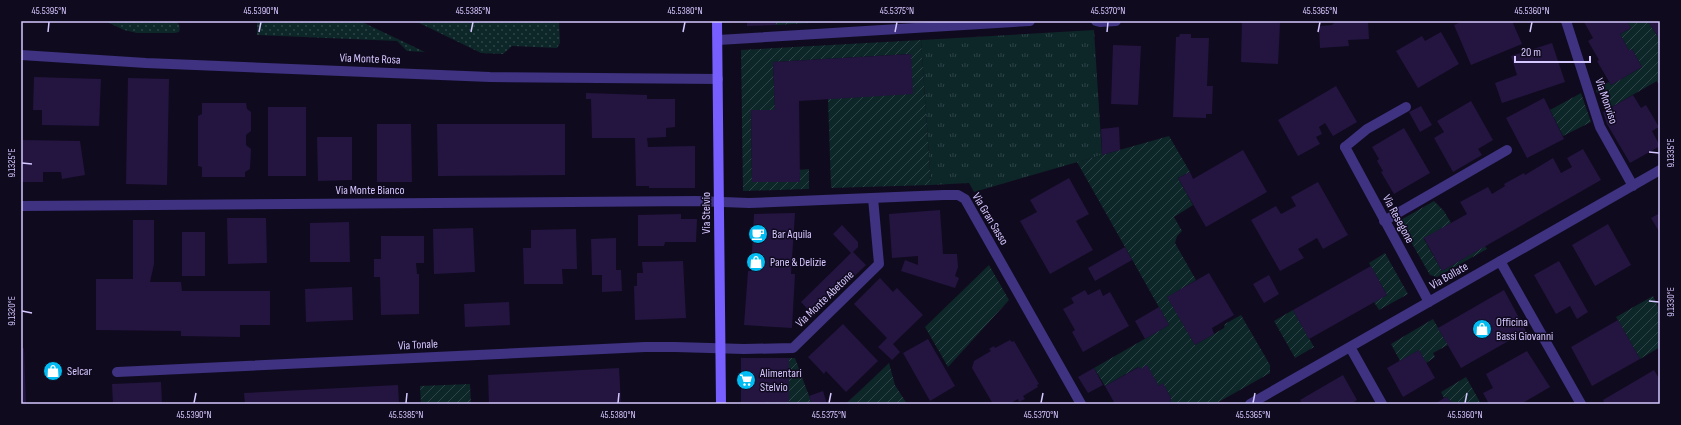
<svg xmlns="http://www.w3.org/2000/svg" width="1681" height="425" font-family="'Sofia Sans Condensed',sans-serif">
<defs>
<pattern id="grass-dots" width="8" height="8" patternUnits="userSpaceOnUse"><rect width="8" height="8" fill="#0d2628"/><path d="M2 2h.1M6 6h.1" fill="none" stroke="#2f4448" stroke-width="1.8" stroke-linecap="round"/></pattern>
<pattern id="park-tufts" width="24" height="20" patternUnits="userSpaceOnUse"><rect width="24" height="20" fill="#0d2628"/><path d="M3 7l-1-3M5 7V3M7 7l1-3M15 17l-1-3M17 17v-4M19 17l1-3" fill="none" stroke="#2f4448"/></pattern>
<pattern id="garden-furrows" width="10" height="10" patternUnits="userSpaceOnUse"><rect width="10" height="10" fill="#0d2628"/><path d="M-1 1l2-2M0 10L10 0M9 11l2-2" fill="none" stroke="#2f4448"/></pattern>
</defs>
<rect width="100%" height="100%" fill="#100a1e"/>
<!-- grass -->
<path fill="url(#grass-dots)" d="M105,21H176C179,24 181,27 179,32L175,33H137L124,30Z
M257,21H360L425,52L407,51L397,41L257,35Z
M415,21H559L560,43L557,48L512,46L503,54L481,53Z"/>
<!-- park -->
<path fill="url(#park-tufts)" d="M1094,30L1102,155L974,192L969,183L931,185L921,40Z"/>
<!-- garden -->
<path fill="url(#garden-furrows)" d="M776,21H843L776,25Z
M1627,21H1648L1660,40V87L1657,81L1608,109L1602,93L1596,92V90L1609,82L1611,85L1642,67L1632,49L1629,51L1620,34L1631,28Z
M921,40L931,185L831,188L828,99L910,54L773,62L775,110H751L752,182H799V170L809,169V189L743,191L741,50Z
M1581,93L1591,122L1563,136L1550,110Z
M1169,136L1190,172L1178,178L1193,205L1174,217L1182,231L1177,236L1175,243L1196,280L1168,297L1195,345L1224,328L1225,324L1241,315L1270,365V373L1215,404H1170L1171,398L1163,384L1159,386L1138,367L1105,386L1094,368L1169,325L1077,162Z
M1434,201L1444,211L1451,223L1424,239L1442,271L1485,246L1487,249L1437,277L1430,275L1399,221Z
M1385,253L1408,294L1379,310L1374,302L1387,295L1369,263Z
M989,265L1009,300L948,367L925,327Z
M1653,296L1660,311V347L1640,359L1616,317Z
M1293,310L1314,347L1295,358L1274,321Z
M1433,319L1448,345L1433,353L1435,357L1426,363L1419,350L1400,361L1391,344Z
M789,358H795L812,404H765V402H789Z
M889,363L895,385L907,404H846Z
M1466,377L1481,404H1459L1458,402L1452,404L1447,397L1444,398L1441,392Z
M470,384L471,404H421L420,386Z"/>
<!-- building -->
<path fill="#231540" d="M747,21H776V25L747,26Z
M1242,21L1280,23L1278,64L1241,62Z
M1336,21H1368L1369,39L1348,40L1349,46L1320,48L1319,26L1332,25Z
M1464,21H1512L1522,44L1471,65L1454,25Z
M1586,21H1627L1631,28L1620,34L1629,51L1632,49L1642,67L1611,85L1597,61L1599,60L1588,41L1593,38L1584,22Z
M1648,21H1660V40Z
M1441,32L1459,64L1418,88L1396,51L1422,36L1425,41Z
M1180,34H1191V38H1209L1207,86H1213L1212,114H1206V118L1173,117L1176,37H1179Z
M1552,43L1565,82L1502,103L1495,83L1517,75L1511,56Z
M1113,45L1141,46L1138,105L1111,104Z
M911,54L913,94L799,101L800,182H752L751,110H775L773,62Z
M34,77L101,79L99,126L42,125V110H33Z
M128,78L169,79L167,185L126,184Z
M1336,86L1357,122L1333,136L1325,123L1319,127L1322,134L1316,137L1320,144L1298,156L1278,120Z
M586,93L647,95V99H675V127L666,128V137L647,138L648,147L695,146V188H649V186H636L635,138H592L591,99H586Z
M1633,95L1641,108L1646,105L1659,127L1652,131L1660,146L1630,163L1607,124L1603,112Z
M1544,98L1564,139L1527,158L1506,118Z
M1471,101L1493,140L1478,149L1482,155L1453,172L1434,138L1444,132L1437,121Z
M202,103H246L247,109L251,112V131L246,135V145L251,149L250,169L245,172V177H202V167L198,166V116L202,114Z
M1421,106L1432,125L1420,132L1409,112Z
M268,107H306V176H268Z
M377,124H411L412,182H377Z
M437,124H565V175L438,176Z
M1119,127L1120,150L1102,155L1101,129Z
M1404,128L1430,173L1394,194L1381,172L1383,171L1377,161L1379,159L1372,147Z
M317,137H352V180L318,181Z
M21,140L80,141L85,175L62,179L61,172H43V182H21Z
M1583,149L1601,180L1442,271L1424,238L1467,214L1460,202L1488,187L1492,194L1505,186L1504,184L1524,173L1525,175L1553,158L1561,173L1572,167L1567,158Z
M1243,150L1267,192L1206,227L1178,178L1190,172L1193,179Z
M1069,178L1089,214L1076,221L1093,250L1050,274L1020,221L1037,212L1030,200Z
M1318,182L1348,235L1323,249L1317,238L1298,249L1304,258L1280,271L1251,220L1276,206L1281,214L1296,206L1291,197Z
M940,210L943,254H957L958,267L955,276L959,278L955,288L901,271L905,260L918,265V256L892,258L889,214Z
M795,213L791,274H795L792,328L744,325L748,271H751L754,214Z
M1660,213V233L1651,218Z
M681,214V219H697L696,242H665L664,246H638V215Z
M227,218H266L267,263L228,264Z
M133,220H154V264L150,282H181L182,291H270V325H240V337L181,336V331L96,330V279H133Z
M349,222L350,262H310V223Z
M1608,224L1631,265L1595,286L1572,245Z
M842,225L858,242V247L853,252L866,265L814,316L801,302L851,253L833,234Z
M473,228L475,272L434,274L433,229Z
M576,229L577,269H562L563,284H524L523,248H531V230Z
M182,232H205V276H182Z
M381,236H424V263H416L417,274H419V314L381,315L380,277H374V259H381Z
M616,238V270H621L622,291L602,292V275H592L591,239Z
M1125,247L1132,260L1095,281L1088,268Z
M683,261L686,318L635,320L634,286H637V273H643L642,262Z
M1559,261L1588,312L1577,319L1570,306L1556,314L1534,275Z
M1371,266L1387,295L1309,339L1293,310Z
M1209,273L1234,315L1212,328L1214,334L1195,345L1167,297Z
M1269,275L1279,294L1264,303L1253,284Z
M880,278L893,292L897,288L923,315L893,344L900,352L892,360L878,347L887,338L854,304Z
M352,287L353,320L306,322L305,289Z
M1100,289L1103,296L1110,292L1129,326L1083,352L1072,332L1075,330L1063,309L1074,303L1071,298L1085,290L1088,295Z
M1504,290L1526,331L1461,368L1438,328Z
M509,302L510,325L465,327L464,304Z
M1159,307L1169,325L1145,339L1135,321Z
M1618,320L1640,359L1592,386L1571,347Z
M843,324L878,361L846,392L826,371L824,374L808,357Z
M928,339L955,386L930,401L903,353Z
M1010,340L1012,342L1014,341L1039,384L1037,385L1038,387L1023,396L1025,399L1019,402L1018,399L1009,404H993L972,368L974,361L991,351L989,349L994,346L995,348Z
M24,348L26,404H21V349Z
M1419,350L1435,378L1403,397L1387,368Z
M1527,351L1550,387L1521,404H1489L1483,393L1493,388L1486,374Z
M741,358H789V402L741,403Z
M1147,365L1159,386L1163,383L1171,398L1170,404H1115L1105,386L1139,367L1140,369Z
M619,368L621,404H489L488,375Z
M1094,368L1103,385L1088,393L1078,377Z
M1654,370L1660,380V404H1605L1603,400Z
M1343,375L1357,400L1351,404H1302L1300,400Z
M161,382L162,404H113L112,384Z
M398,385L399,404H245L244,393Z
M823,391L827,404H812L809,396Z
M1447,397L1452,404H1435L1444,398Z"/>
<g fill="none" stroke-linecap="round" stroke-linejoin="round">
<!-- lane -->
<path stroke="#3e3281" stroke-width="10" d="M1345,147L1367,129L1406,107
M1384,221L1507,150"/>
<!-- street -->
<path stroke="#3e3281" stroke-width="10" d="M1096,21L1100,22L1116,21
M1566,21L1600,127L1633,186
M718,40L1030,21
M21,55L146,63L490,77L718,79
M1345,147L1429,302
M21,206L696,201L749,203L944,195H958L965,199L1081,404
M1500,261L1581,404
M1350,347L1382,404
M117,372L645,347H675L744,349L793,348L879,264L873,198
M1250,404L1660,170"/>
<!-- secondary -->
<path stroke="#765eff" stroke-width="10" d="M717,21L721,404"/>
</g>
<!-- ticks -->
<path fill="none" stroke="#d5c7ff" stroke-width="1.5" d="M48,32L49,22M259,32L261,22M471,32L473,22M683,32L685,22M895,32L897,22M1107,32L1108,22M1318,32L1320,22M1530,32L1532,22M1649,152L1659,153M22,163L32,164M1649,301L1659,302M22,311L32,313M194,403L196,393M406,403L407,393M618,403L619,393M829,403L831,393M1041,403L1043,393M1253,403L1255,393M1465,403L1467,393"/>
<!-- icons -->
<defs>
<g id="cafe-disc" transform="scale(1)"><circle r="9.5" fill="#00bcf2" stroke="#100a1e"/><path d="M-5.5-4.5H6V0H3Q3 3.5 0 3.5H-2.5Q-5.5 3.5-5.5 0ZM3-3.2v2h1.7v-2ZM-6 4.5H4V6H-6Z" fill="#fff"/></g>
<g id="shop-disc" transform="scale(1)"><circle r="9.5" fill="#00bcf2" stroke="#100a1e"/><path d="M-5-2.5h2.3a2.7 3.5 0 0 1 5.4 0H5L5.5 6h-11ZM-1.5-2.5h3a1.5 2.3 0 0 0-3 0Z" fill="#fff"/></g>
<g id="supermarket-disc" transform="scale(1)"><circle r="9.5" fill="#00bcf2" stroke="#100a1e"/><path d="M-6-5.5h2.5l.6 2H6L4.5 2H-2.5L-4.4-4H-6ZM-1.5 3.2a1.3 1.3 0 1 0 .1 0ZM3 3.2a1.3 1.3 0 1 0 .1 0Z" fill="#fff"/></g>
</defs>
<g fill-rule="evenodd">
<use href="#cafe-disc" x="758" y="234"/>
<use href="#shop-disc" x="756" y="262"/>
<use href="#shop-disc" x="1482" y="329"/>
<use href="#shop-disc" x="53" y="371"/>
<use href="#supermarket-disc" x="746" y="380"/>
</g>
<g text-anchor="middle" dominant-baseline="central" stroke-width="3" stroke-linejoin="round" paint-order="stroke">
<!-- street labels -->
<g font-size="12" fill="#d5c7ff" stroke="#100a1e">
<text transform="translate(370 59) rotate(2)">Via Monte Rosa</text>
<text transform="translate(1606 101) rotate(71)">Via Monviso</text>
<text x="370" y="190">Via Monte Bianco</text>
<text transform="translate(706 213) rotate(-90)">Via Stelvio</text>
<text transform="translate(990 219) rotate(59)">Via Gran Sasso</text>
<text transform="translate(1398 219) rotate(62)">Via Resegone</text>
<text transform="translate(1449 276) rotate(-30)">Via Bollate</text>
<text transform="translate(825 299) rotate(-44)">Via Monte Abetone</text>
<text transform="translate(418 345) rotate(-3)">Via Tonale</text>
</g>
<!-- poi labels -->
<g font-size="12" fill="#d5c7ff" stroke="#100a1e" text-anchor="start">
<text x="772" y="234">Bar Aquila</text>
<text x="770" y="262">Pane &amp; Delizie</text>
<text x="1496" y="322">Officina<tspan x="1496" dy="14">Bassi Giovanni</tspan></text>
<text x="67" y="371">Selcar</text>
<text x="760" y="373">Alimentari<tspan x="760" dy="14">Stelvio</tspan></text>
</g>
</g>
<!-- border -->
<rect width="1681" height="425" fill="none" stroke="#100a1e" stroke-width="44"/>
<!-- scale -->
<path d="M1515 56v6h75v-6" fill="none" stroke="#d5c7ff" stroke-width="2"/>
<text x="1521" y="56" font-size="12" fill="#d5c7ff" stroke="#100a1e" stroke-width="3" paint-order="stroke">20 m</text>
<rect x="22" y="22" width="1637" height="381" fill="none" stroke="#d5c7ff" stroke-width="1.5"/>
<g font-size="10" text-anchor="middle" fill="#d5c7ff">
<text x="49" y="14">45.5395°N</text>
<text x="261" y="14">45.5390°N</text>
<text x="473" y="14">45.5385°N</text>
<text x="685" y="14">45.5380°N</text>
<text x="897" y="14">45.5375°N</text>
<text x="1108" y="14">45.5370°N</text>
<text x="1320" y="14">45.5365°N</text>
<text x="1532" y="14">45.5360°N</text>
<text transform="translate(1670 153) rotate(-90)" y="4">9.1335°E</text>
<text transform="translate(11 163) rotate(-90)" y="4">9.1325°E</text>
<text transform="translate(1670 302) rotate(-90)" y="4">9.1330°E</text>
<text transform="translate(11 311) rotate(-90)" y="4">9.1320°E</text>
<text x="194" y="418">45.5390°N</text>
<text x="406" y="418">45.5385°N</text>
<text x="618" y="418">45.5380°N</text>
<text x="829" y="418">45.5375°N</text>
<text x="1041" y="418">45.5370°N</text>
<text x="1253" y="418">45.5365°N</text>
<text x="1465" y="418">45.5360°N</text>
</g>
</svg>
